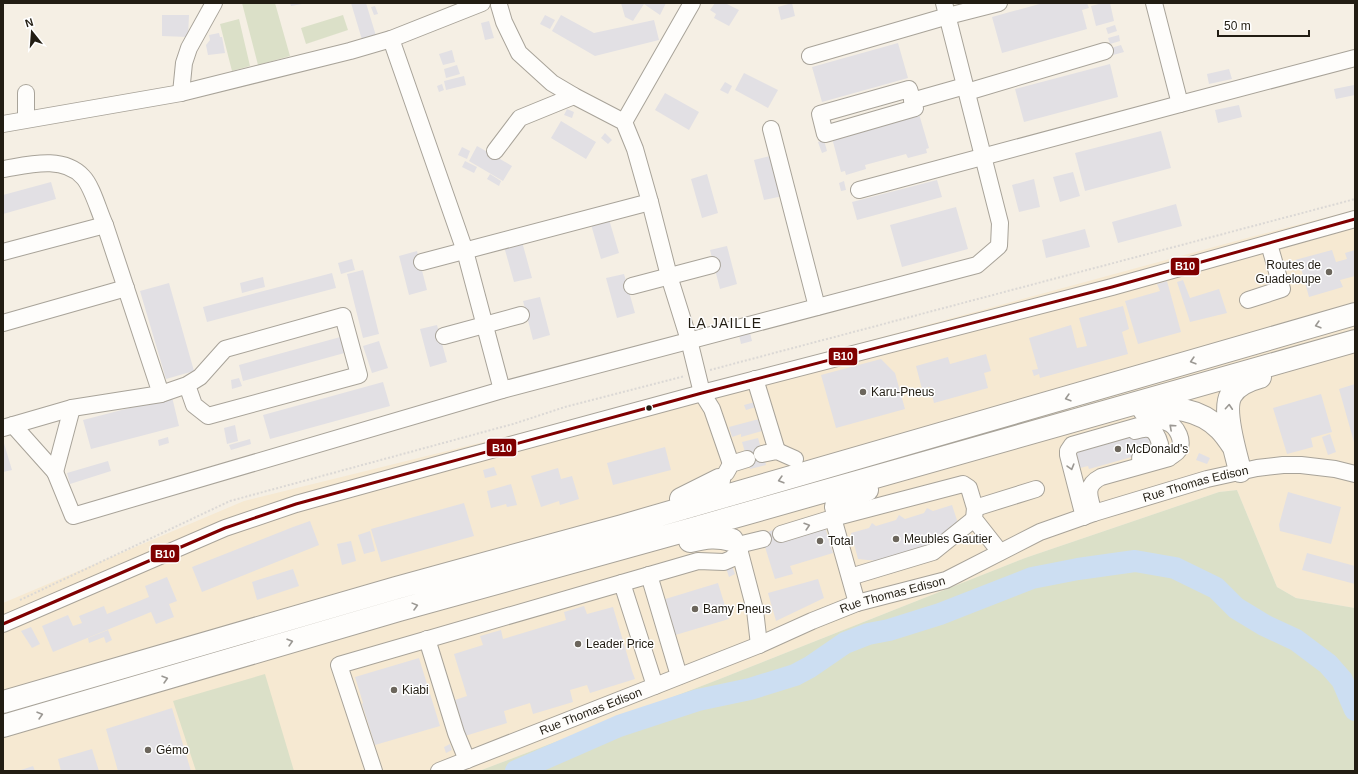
<svg xmlns="http://www.w3.org/2000/svg" width="1358" height="774" font-family="Helvetica,sans-serif">
<rect width="100%" height="100%" fill="#f5efe4"/>
<!-- built -->
<path fill="#f6e9d2" d="M1355,210V608L1296,598L1277,587L1237,490L1219,492L1025,558L712,682L479,771H3V603L244,501L621,408L1247,238Z"/>
<!-- green -->
<path fill="#dbe0c8" d="M242,3H275L290,56L258,65Z
M343,15L348,30L306,44L301,28Z
M239,19L250,66L232,71L220,24Z
M1237,490L1277,587L1296,598L1355,608V771H479L712,682L1025,558L1219,492Z
M265,674L294,771H196L173,701Z"/>
<g fill="none" stroke-linecap="round" stroke-linejoin="round">
<!-- river -->
<path stroke="#ccdef2" stroke-width="22" d="M516,771L619,726L698,700L750,689L795,675L810,667L845,643L868,634L889,630L940,614L1032,578L1078,569L1135,561L1175,568L1216,588L1236,608L1264,625L1296,640L1328,664L1342,680L1355,710"/>
</g>
<!-- building -->
<path fill="#e2e0e4" d="M290,3H302V4L291,6Z
M351,3H366L377,39L363,43Z
M621,3H666L660,15L644,4L633,21L625,17Z
M715,3H725L739,10L729,26L714,18L716,14L710,10Z
M792,3L795,16L781,20L778,7Z
M1043,3H1087L1089,8L1082,10L1087,29L1002,53L992,17Z
M1103,3H1110L1114,21L1096,26L1091,6Z
M375,6L378,14L374,15L371,7Z
M162,15H189L188,37L162,36Z
M545,15L555,20L550,29L540,24Z
M561,15L594,33L654,20L659,40L595,56L552,31Z
M489,21L494,38L485,40L481,23Z
M1115,25L1117,31L1108,34L1106,28Z
M219,33L220,37H222L225,53L208,55L206,45L210,40L209,35Z
M1119,35L1120,41L1110,44L1108,38Z
M898,43L908,78L822,102L812,67Z
M1121,45L1124,52L1113,55L1111,48Z
M452,50L455,62L443,65L439,54Z
M1110,64L1118,97L1024,122L1015,89Z
M457,65L460,74L446,78L444,69Z
M1229,69L1232,79L1209,84L1207,74Z
M744,73L778,90L768,108L735,90Z
M464,76L466,85L446,90L444,81Z
M725,82L732,86L728,94L720,90Z
M442,84L444,90L439,92L437,86Z
M1354,85L1355,95L1336,99L1334,89Z
M665,93L699,112L689,130L655,110Z
M1239,105L1242,117L1218,123L1215,110Z
M567,109L574,112L572,118L564,115Z
M919,114L929,148L926,149L927,153L908,158L906,154L865,165L866,169L846,175L845,171L841,172L832,138Z
M561,121L596,142L586,159L551,138Z
M1161,131L1171,168L1085,191L1075,153Z
M605,133L612,140L608,144L601,138Z
M824,140L827,151L822,153L818,142Z
M477,146L512,166L503,181L469,161Z
M462,147L470,151L467,159L458,155Z
M774,155L783,196L764,200L754,160Z
M465,161L477,167L474,173L462,167Z
M1073,172L1080,196L1060,202L1053,177Z
M490,174L501,181L499,186L487,179Z
M707,174L718,213L702,218L691,179Z
M1034,179L1040,207L1019,212L1012,185Z
M937,180L942,197L857,220L852,202Z
M844,181L846,190L841,191L839,183Z
M51,182L56,199L3,214V195Z
M1176,204L1182,226L1118,243L1112,222Z
M956,207L968,249L902,267L890,225Z
M608,216L619,253L601,259L590,221Z
M1085,229L1090,247L1046,258L1042,240Z
M521,238L532,278L514,282L503,243Z
M727,246L737,284L720,289L710,250Z
M1332,250L1336,262L1347,259L1345,253L1355,250V276L1340,280L1343,287L1309,297L1301,268L1298,269L1295,260Z
M417,251L427,290L409,295L399,256Z
M352,259L355,270L341,274L338,263Z
M363,270L379,334L363,338L347,274Z
M332,273L336,288L207,322L203,307Z
M624,274L635,313L617,318L606,278Z
M263,277L265,287L242,293L240,283Z
M1183,280L1190,298L1219,289L1227,313L1190,322L1177,282Z
M1167,281L1181,332L1138,344L1125,301L1160,291L1157,284Z
M169,283L194,371L166,379L140,291Z
M540,297L550,335L533,340L523,301Z
M1123,306L1129,329L1122,332L1128,354L1040,378L1039,374L1034,376L1032,370L1038,369L1029,338L1071,325L1077,348L1087,346L1079,318Z
M437,325L447,362L430,367L420,329Z
M750,333L752,341L741,344L739,335Z
M344,336L348,352L243,381L239,365Z
M379,341L388,368L372,373L363,346Z
M986,354L991,371L984,373L988,388L934,403L930,387L922,389L916,366L948,357L950,364Z
M881,359L895,373L905,409L836,428L821,375Z
M239,378L242,386L232,389L231,380Z
M383,382L390,406L270,439L263,415Z
M1355,384V442H1354L1339,389Z
M1321,394L1332,432L1311,438L1313,447L1287,454L1273,408Z
M172,397L179,426L91,449L83,420Z
M755,402L756,407L746,410L744,405Z
M759,419L762,431L741,437V434L732,437L729,427Z
M235,425L238,441L227,444L224,428Z
M1148,431L1153,451L1089,469L1088,466L1080,468L1075,453L1085,450L1084,448Z
M1330,434L1336,452L1328,455L1322,437Z
M168,437L169,443L159,446L158,440Z
M758,438L766,465L750,469L742,442Z
M250,439L251,444L231,450L229,445Z
M3,440L12,470L3,472Z
M665,447L671,470L613,485L607,463Z
M1199,453L1210,458L1207,464L1196,460Z
M108,461L111,471L70,484L67,473Z
M494,467L497,475L485,478L483,470Z
M558,468L561,479L572,476L579,499L560,505L559,501L541,507L531,476Z
M511,484L517,505L507,507L506,504L491,508L487,491Z
M1288,492L1341,507L1331,544L1280,531L1279,525Z
M464,503L474,536L381,562L371,529Z
M952,505L958,523L932,545L877,561L858,559L851,533L869,528L872,523L876,526L896,520L899,515L905,519L924,513L927,508L933,511Z
M310,521L319,545L202,592L192,567L293,527Z
M824,524L833,553L790,566L793,574L775,579L761,534L780,528Z
M370,531L375,551L364,554L358,535Z
M351,541L356,561L342,565L337,544Z
M1307,553L1355,566V584L1302,570Z
M732,566L735,574L729,577L726,568Z
M293,569L299,586L257,600L252,582Z
M167,577L177,601L169,604L174,617L156,624L151,612L53,652L42,626L68,615L73,626L82,623L79,616L104,606L107,614L149,597L145,586Z
M818,579L824,598L776,621L768,593Z
M718,583L729,619L672,636L662,600Z
M584,606L587,614L613,607L632,671L635,679L590,693L587,685L570,690L573,702L533,714L530,703L504,711L507,723L465,736L461,722L456,723L455,720L460,718L455,700L467,696L454,654L483,645L480,636L501,630L503,639L566,620L564,612Z
M31,627L40,644L32,648L21,631Z
M108,630L112,640L106,643L104,637L89,643L88,638Z
M419,658L440,726L375,745L362,704L363,703L355,677Z
M172,708L191,771H118L106,729Z
M450,744L452,750L446,753L444,747Z
M92,749L99,771H61L58,759Z
M33,766L35,771H18Z"/>
<g fill="none" stroke-linecap="round" stroke-linejoin="round">
<!-- minor casing -->
<g stroke="#a8a399" stroke-width="18">
<g id="minor">
<path d="M1154,3L1180,104"/>
<path d="M499,5L504,22L519,53L552,83L574,96L624,122L635,149L650,202L669,276L689,340L702,393L712,409L731,464"/>
<path d="M391,39L465,251L502,390"/>
<path d="M810,56L948,16L999,3"/>
<path d="M909,89L915,108L825,134L820,114Z"/>
<path d="M967,92L1105,51"/>
<path d="M26,93V119"/>
<path d="M181,93L184,63L189,48L214,3"/>
<path d="M912,101L965,86"/>
<path d="M624,122L692,3"/>
<path d="M3,124L181,93L350,51L391,39L482,3"/>
<path d="M771,129L817,307"/>
<path d="M495,151L520,118L574,96"/>
<path d="M3,169C28,165 63,155 83,177C92,186 99,212 105,225"/>
<path d="M859,190L1180,104L1355,58"/>
<path d="M3,252L105,225L161,394"/>
<path d="M422,262L650,202"/>
<path d="M632,286L712,265"/>
<path d="M1248,300L1282,289L1269,244"/>
<path d="M3,323L126,288"/>
<path d="M444,336L521,315"/>
<path d="M755,379L777,451"/>
<path d="M13,425L55,472L72,408"/>
<path d="M3,428L72,408L161,394L187,385L200,377L225,349L343,316L359,375L208,416L194,405L187,385"/>
<path d="M1135,431C1150,426 1156,429 1160,444C1157,454 1150,456 1140,458"/>
<path d="M762,454L777,451L795,459"/>
<path d="M55,472L73,516L502,390L977,265L999,246L1000,223L944,3"/>
<path d="M726,473L731,464L747,459"/>
<path d="M835,508L833,518L857,603"/>
<path d="M975,508L1036,489"/>
<path d="M1084,517L1068,455V451L1072,445L1156,421C1159,421 1163,421 1166,422C1177,425 1186,443 1177,452C1175,454 1171,456 1169,458L1101,477C1083,486 1090,498 1094,513"/>
<path d="M781,534L833,518L963,484L969,488L975,508L974,519L1000,552"/>
<path d="M737,544L738,545L755,610L759,645"/>
<path d="M738,545L763,539"/>
<path d="M649,575L679,676"/>
<path d="M850,577L933,552L974,519"/>
<path d="M622,583L698,561L724,562L731,559L740,551"/>
<path d="M3,624L225,528L296,504L462,458L702,393L1112,287L1355,219"/>
<path d="M427,639L456,733L467,760"/>
<path d="M374,771L339,665L622,583L655,686"/>
<path id="s1" d="M439,771L759,645L812,621L857,603L946,580L1040,532L1094,513L1207,479L1257,468L1283,465H1301L1335,469L1355,474"/>
</g>
</g>
<!-- highway casing -->
<g stroke="#a8a399" stroke-width="24">
<path id="highway" d="M1144,410C1170,405 1200,409 1220,429C1225,434 1229,440 1233,446
M1240,471C1236,453 1222,411 1231,395C1237,385 1249,380 1260,377
M681,499L719,480
M836,507L848,497L867,490
M690,541C707,537 716,536 732,540
M3,702L396,588L622,526L1355,314
M3,726L399,610L695,528L1355,341"/>
</g>
<!-- path -->
<path stroke="#dbd8d5" stroke-width="2" stroke-dasharray="2 2" stroke-linecap="butt" d="M710,370L1355,199
M20,600L230,501L513,424L565,407L685,376"/>
<!-- minor -->
<use href="#minor" stroke="#fefdfb" stroke-width="16"/>
<!-- highway -->
<use href="#highway" stroke="#fefdfb" stroke-width="22"/>
<!-- bus-1 casing -->
<g stroke="#fff" stroke-width="6">
<path id="bus-1" d="M3,624L225,528L296,504L702,393L1112,287L1355,219"/>
</g>
<!-- bus-1 -->
<use href="#bus-1" stroke="#800000" stroke-width="3"/>
</g>
<!-- one-way arrows -->
<defs><path id="oneway-chevron" d="M-2-3.5L2.5 0L-2 3.5" fill="none" stroke-width="1.6" stroke-linecap="round" stroke-linejoin="round"/></defs>
<g stroke="#9b9893">
<use href="#oneway-chevron" transform="translate(1318 325) rotate(164)"/>
<use href="#oneway-chevron" transform="translate(1193 361) rotate(164)"/>
<use href="#oneway-chevron" transform="translate(1068 398) rotate(164)"/>
<use href="#oneway-chevron" transform="translate(1229 407) rotate(-86)"/>
<use href="#oneway-chevron" transform="translate(1172 427) rotate(-138)"/>
<use href="#oneway-chevron" transform="translate(1071 467) rotate(74)"/>
<use href="#oneway-chevron" transform="translate(781 480) rotate(164)"/>
<use href="#oneway-chevron" transform="translate(807 526) rotate(-17)"/>
<use href="#oneway-chevron" transform="translate(415 606) rotate(-15)"/>
<use href="#oneway-chevron" transform="translate(290 642) rotate(-16)"/>
<use href="#oneway-chevron" transform="translate(165 679) rotate(-16)"/>
<use href="#oneway-chevron" transform="translate(40 715) rotate(-16)"/>
</g>
<!-- markers -->
<g fill="#6c665c" stroke="#fff" stroke-width="1.5">
<circle cx="1329" cy="272" r="4"/>
<circle cx="863" cy="392" r="4"/>
<circle cx="1118" cy="449" r="4"/>
<circle cx="896" cy="539" r="4"/>
<circle cx="820" cy="541" r="4"/>
<circle cx="695" cy="609" r="4"/>
<circle cx="578" cy="644" r="4"/>
<circle cx="394" cy="690" r="4"/>
<circle cx="148" cy="750" r="4"/>
</g>
<circle fill="#221d13" stroke="#fff" stroke-width="1.5" cx="649" cy="408" r="3.5"/>
<g text-anchor="middle" dominant-baseline="central" stroke-width="3" stroke-linejoin="round" paint-order="stroke">
<!-- poi labels -->
<g font-size="12" fill="#221d13" stroke="#fff" text-anchor="start">
<text x="1321" y="265" text-anchor="end">Routes de<tspan x="1321" dy="14">Guadeloupe</tspan></text>
<text x="871" y="392">Karu-Pneus</text>
<text x="1126" y="449">McDonald's</text>
<text x="904" y="539">Meubles Gautier</text>
<text x="828" y="541">Total</text>
<text x="703" y="609">Bamy Pneus</text>
<text x="586" y="644">Leader Price</text>
<text x="402" y="690">Kiabi</text>
<text x="156" y="750">Gémo</text>
</g>
<!-- street labels -->
<g font-size="12" fill="#221d13" stroke="#fff">
<text stroke="none"><textPath href="#s1" startOffset="811">Rue Thomas Edison</textPath></text>
<text stroke="none"><textPath href="#s1" startOffset="487">Rue Thomas Edison</textPath></text>
<text stroke="none"><textPath href="#s1" startOffset="163">Rue Thomas Edison</textPath></text>
</g>
<!-- quarter labels -->
<g font-size="14" letter-spacing="1" fill="#221d13" stroke="#fff">
<text x="725" y="323">LA JAILLE</text>
</g>
</g>
<g stroke="#fff" stroke-width="1.5">
<rect x="1170" y="257" width="30" height="19" rx="4" fill="#800000"/>
<rect x="828" y="347" width="30" height="19" rx="4" fill="#800000"/>
<rect x="486" y="438" width="31" height="19" rx="4" fill="#800000"/>
<rect x="150" y="544" width="30" height="19" rx="4" fill="#800000"/>
</g>
<g font-size="11" text-anchor="middle" font-weight="bold" fill="#fff">
<text x="1185" y="270">B10</text>
<text x="843" y="360">B10</text>
<text x="502" y="452">B10</text>
<text x="165" y="558">B10</text>
</g>
<!-- border -->
<rect width="1358" height="774" fill="none" stroke="#221d13" stroke-width="8"/>
<!-- north arrow -->
<g transform="translate(32 32) rotate(343)" stroke="#ffffff" stroke-width="3" paint-order="stroke">
<path d="M0-3L7 15L0 10L-7 15Z" fill="#221d13"/>
<text y="-6" font-size="11" font-weight="bold" text-anchor="middle" fill="#221d13">N</text>
</g>
<!-- scale -->
<path d="M1218 30v6h91v-6" fill="none" stroke="#221d13" stroke-width="2"/>
<text x="1224" y="30" font-size="12" fill="#221d13" stroke="#ffffff" stroke-width="3" paint-order="stroke">50 m</text>
</svg>
